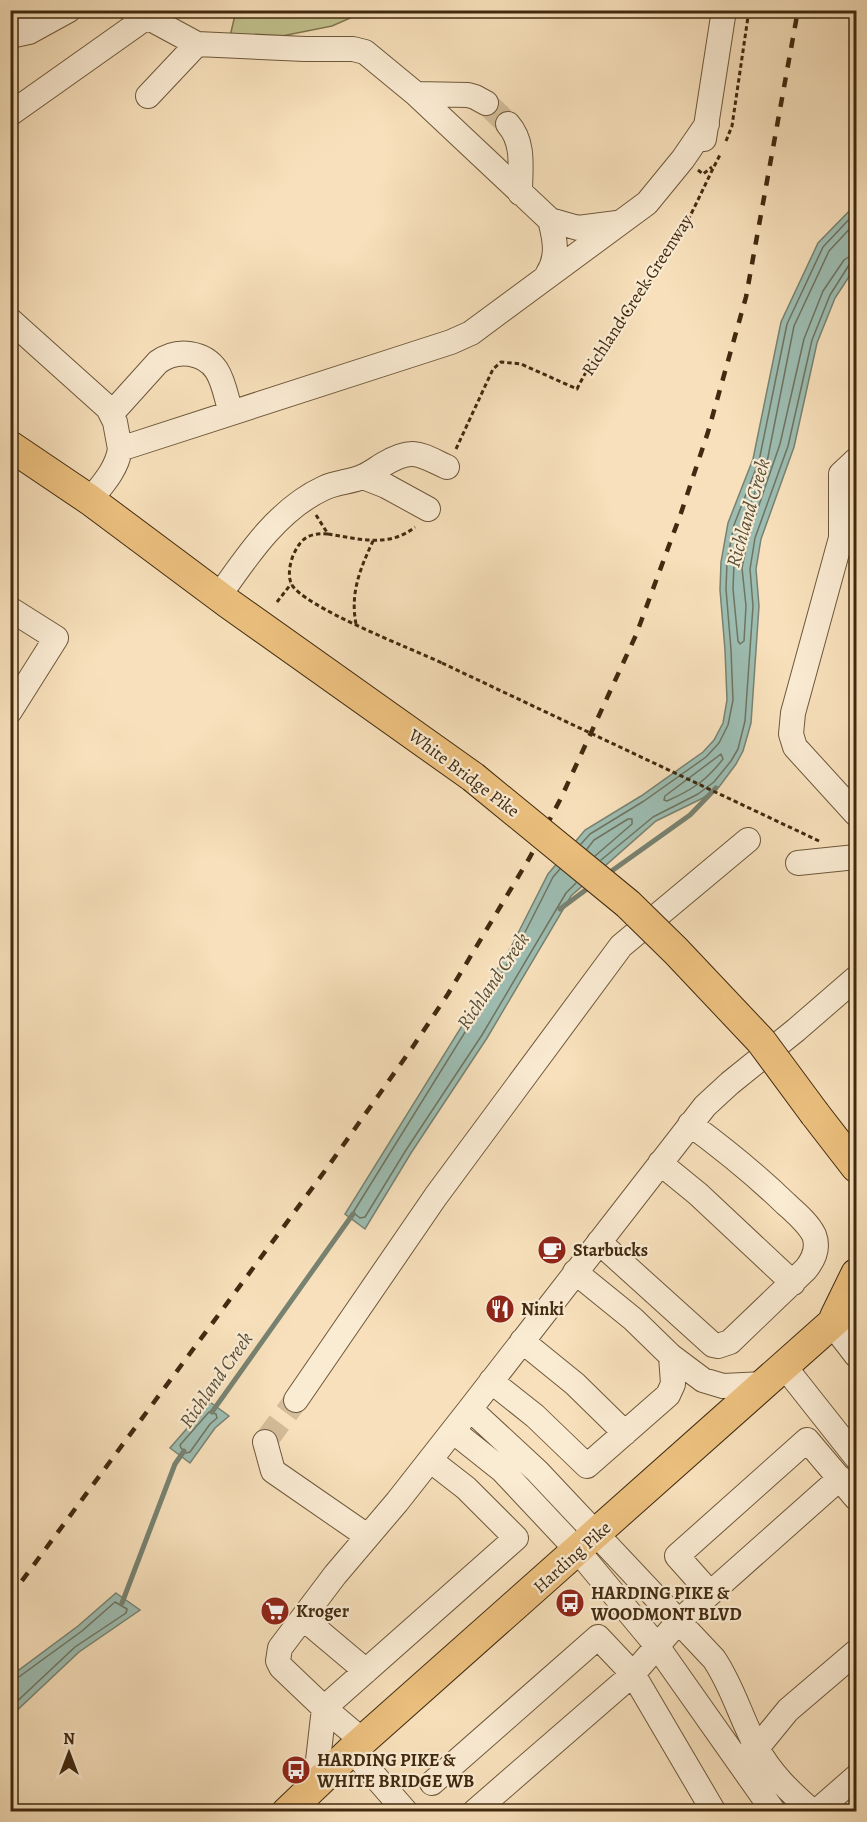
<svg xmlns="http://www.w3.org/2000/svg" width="867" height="1822" font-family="Alegreya,serif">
<rect width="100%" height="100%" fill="#f7e0bb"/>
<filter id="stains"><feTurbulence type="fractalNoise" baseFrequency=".00333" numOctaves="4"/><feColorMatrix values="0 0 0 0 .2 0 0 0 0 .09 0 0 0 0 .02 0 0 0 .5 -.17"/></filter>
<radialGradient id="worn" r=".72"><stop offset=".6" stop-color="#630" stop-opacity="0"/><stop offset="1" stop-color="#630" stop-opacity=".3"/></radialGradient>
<!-- green -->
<path fill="#c1c18d" stroke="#81764e" stroke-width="1.5" d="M236,11H357L355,16L332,26L267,39L230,36Z"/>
<!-- water -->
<path fill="#9dbdb2" stroke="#788271" stroke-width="1.5" d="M856,204V266L835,298L817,343L794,447L761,539L756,569L759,606L751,723L743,751L736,764L719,787L701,799L656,821L571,896L487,1038L411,1153L365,1229L345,1214L511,947L548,874L585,830L641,796L703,752L714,740L723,723L727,700L725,650L720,590L721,562L728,523L753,459L781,322L818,243Z
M210,1402L229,1416L215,1428L190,1463L170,1448Z
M116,1593L140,1610L79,1652L11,1716V1676L78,1626Z"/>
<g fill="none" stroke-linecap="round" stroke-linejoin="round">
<!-- shore -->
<path stroke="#6f7460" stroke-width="1.5" d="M856,222L829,251L794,326L767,462L741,527L734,563L733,589L738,641L740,644L744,641L746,606L742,568L748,537L780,444L804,339L823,291L844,260L850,256H856
M721,754L723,759C707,780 692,790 667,801L664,800L665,796Z
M581,844L590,834L644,801L706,757L719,743L728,725L733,700L731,650L726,589L727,562L734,525L759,461L787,324L823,247L856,212
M587,849L594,840L628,819H632V824L595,856
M601,860L653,817L698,794L714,782L731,761L738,749L745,721L753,606L750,569L755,538L788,446L812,340L830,295L849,265L856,263
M560,869L553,877L516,950L354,1211L355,1214L360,1218L365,1217L406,1150L482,1035L566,893L576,883
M209,1412L216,1414L217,1418L210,1424L190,1452L186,1453L181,1448L180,1445Z
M10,1680L16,1679L82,1631L115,1602L127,1609L126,1613L75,1647L10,1708"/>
<!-- stream -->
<path stroke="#788271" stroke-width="5" d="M606,875L690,815L716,788
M560,909L591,886
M212,1412L353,1214
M122,1603L175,1464L184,1451"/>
<!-- minor-tunnel -->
<path stroke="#d3bc99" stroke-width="24" stroke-dasharray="24 12" stroke-linecap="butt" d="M486,103L508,124
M265,1442L296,1400"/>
<!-- minor casing -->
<g stroke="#6e583a" stroke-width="26">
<path id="minor" d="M131,10L147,17L197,44L305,49H353L365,52L416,94L550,220L578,228L617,223
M10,19L50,11
M10,36L29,32L69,10
M416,94L468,95L475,97L486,103
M148,96L197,44
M10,114L147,17
M508,124C525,143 520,169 520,193
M704,139L724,10
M547,275C559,257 555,239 550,220
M10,320L108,408L115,422L120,449
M112,413L158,362C168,355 178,352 190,354C222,359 223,387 231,413
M856,460L841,474V538L793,713L791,734L795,747L856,814
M363,477L386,486L428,509
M90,500C103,484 117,469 120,449L451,342L471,333L647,203L683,159L707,124
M219,596C247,556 278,509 324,488C337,482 352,482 364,476C371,473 377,468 384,464C413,447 419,454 447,467
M10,609L56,638L10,711
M798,863L856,857
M660,1163L698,1194L793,1283
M599,1242L713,1345L718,1346L730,1342L806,1269C814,1259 819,1248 814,1235C808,1223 796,1213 786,1204C756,1175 724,1149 690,1124
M575,1272L633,1319L671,1356L703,1380L723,1386L764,1384
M832,1324L856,1355
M522,1341L575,1384L625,1433
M784,1366L856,1457
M491,1381L535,1416L587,1466L668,1395L673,1384L671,1356
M296,1400L436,1196L621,946L748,840
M470,1409L537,1471L714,1659C733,1687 741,1719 757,1748C770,1773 791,1793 813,1812
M453,1431L502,1470L578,1551L657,1646L774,1812
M265,1442L273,1471L367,1536
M710,1593L677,1556L807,1440L856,1498
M303,1618L366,1671
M363,1741L324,1708L281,1667L278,1661L280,1648L335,1575L397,1502L470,1409L705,1106L730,1083L796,1030L856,978
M352,1750L406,1812
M747,1754L757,1748L788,1710L856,1652
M432,1783L598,1637L633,1674L714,1812
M309,1791L317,1769L324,1708L516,1538L466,1488L430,1460
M474,1812L633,1674L678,1622L840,1478
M816,1812L856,1777"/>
</g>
<!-- major casing -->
<g stroke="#412a0f" stroke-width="32">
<path id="major" d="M10,446L90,500L228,603L473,777
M815,1114L856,1167
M835,1317L856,1274
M287,1812L352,1750L856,1302"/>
</g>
<!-- path -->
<path stroke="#412a0f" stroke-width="3" stroke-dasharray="4.5 3" stroke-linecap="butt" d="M726,141L732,126L749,10
M698,170L703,174L712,167
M456,449L493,369L501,362L521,364L577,389C601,340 639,301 668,255C689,223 703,187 721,153
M316,515L328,534C315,533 304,535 297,548C291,557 287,573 291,583C300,606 415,650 442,663
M328,534C359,539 389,548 415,527
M277,602L291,584
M356,624C350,593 360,569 373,541"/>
<!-- minor -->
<use href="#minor" stroke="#faebd3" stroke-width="24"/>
<!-- major -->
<use href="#major" stroke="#ecc07e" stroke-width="30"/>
<!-- rail -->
<path stroke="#412a0f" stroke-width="4.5" stroke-dasharray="10 10" stroke-linecap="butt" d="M10,1597L327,1168L412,1048L448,994L530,857L561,798L636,635L681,513L708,432L746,297L798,10"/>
<!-- major-bridge casing -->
<g stroke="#412a0f" stroke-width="32" stroke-linecap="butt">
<path id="major-bridge" d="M473,777L628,904L676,951L761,1041L815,1114"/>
</g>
<!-- path-bridge -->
<path stroke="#412a0f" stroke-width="3" stroke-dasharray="4.5 3" stroke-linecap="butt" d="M442,663L819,841"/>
<!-- major-bridge -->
<use href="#major-bridge" stroke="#ecc07e" stroke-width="30"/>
</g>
<!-- icons -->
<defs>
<g id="cafe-disc" transform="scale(1.5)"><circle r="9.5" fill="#8f2418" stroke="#faebd3"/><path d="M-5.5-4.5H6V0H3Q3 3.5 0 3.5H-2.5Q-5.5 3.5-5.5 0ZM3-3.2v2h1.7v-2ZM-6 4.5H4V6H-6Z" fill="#fff"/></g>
<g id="restaurant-disc" transform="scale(1.5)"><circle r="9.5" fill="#8f2418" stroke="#faebd3"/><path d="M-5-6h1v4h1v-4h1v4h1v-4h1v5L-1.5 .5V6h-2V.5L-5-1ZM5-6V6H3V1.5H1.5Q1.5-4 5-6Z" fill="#fff"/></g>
<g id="bus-disc" transform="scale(1.5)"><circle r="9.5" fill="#8f2418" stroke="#faebd3"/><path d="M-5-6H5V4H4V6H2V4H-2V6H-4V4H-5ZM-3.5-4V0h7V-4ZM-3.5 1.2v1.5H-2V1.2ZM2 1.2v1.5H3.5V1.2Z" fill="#fff"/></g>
<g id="supermarket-disc" transform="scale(1.5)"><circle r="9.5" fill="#8f2418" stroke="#faebd3"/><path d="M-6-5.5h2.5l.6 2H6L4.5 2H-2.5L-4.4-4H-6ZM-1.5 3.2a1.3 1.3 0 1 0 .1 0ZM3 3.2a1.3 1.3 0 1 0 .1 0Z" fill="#fff"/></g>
</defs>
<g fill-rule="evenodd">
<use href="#cafe-disc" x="552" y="1250"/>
<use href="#restaurant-disc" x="500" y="1309"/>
<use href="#bus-disc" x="570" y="1603"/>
<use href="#supermarket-disc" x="275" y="1611"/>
<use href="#bus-disc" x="296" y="1770"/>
</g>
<g text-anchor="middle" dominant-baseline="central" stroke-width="4.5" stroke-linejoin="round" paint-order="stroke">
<!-- street labels -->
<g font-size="18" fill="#412a0f" stroke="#faebd3">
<text transform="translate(637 295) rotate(-57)">Richland Creek Greenway</text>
<text transform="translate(464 773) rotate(37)">White Bridge Pike</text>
<text transform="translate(572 1557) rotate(-42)">Harding Pike</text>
</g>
<!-- poi labels -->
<g font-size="18" font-weight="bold" fill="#412a0f" stroke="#faebd3" text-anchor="start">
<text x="573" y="1250">Starbucks</text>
<text x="521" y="1309">Ninki</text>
<text x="591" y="1593">HARDING PIKE &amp;<tspan x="591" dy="21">WOODMONT BLVD</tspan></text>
<text x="296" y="1611">Kroger</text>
<text x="317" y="1760">HARDING PIKE &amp;<tspan x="317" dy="21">WHITE BRIDGE WB</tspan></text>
</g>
<!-- water labels -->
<g font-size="20" font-style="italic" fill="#584f38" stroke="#faebd3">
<text transform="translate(748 513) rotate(-74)">Richland Creek</text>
<text transform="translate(493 981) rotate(-56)">Richland Creek</text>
<text transform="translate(216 1380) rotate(-55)">Richland Creek</text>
</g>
</g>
<!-- margin -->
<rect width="867" height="1822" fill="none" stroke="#f7e0bb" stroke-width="36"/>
<rect x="12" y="12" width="843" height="1798" fill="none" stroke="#412a0f" stroke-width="3"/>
<rect x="18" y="18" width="831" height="1786" fill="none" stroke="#412a0f" stroke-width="1.5"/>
<!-- north arrow -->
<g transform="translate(69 1753)" stroke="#faebd3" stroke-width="4.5" paint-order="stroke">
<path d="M0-4.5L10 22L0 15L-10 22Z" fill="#412a0f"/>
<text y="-9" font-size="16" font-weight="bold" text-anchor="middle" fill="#412a0f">N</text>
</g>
<rect width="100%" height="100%" filter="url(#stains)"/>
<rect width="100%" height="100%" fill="url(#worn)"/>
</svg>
